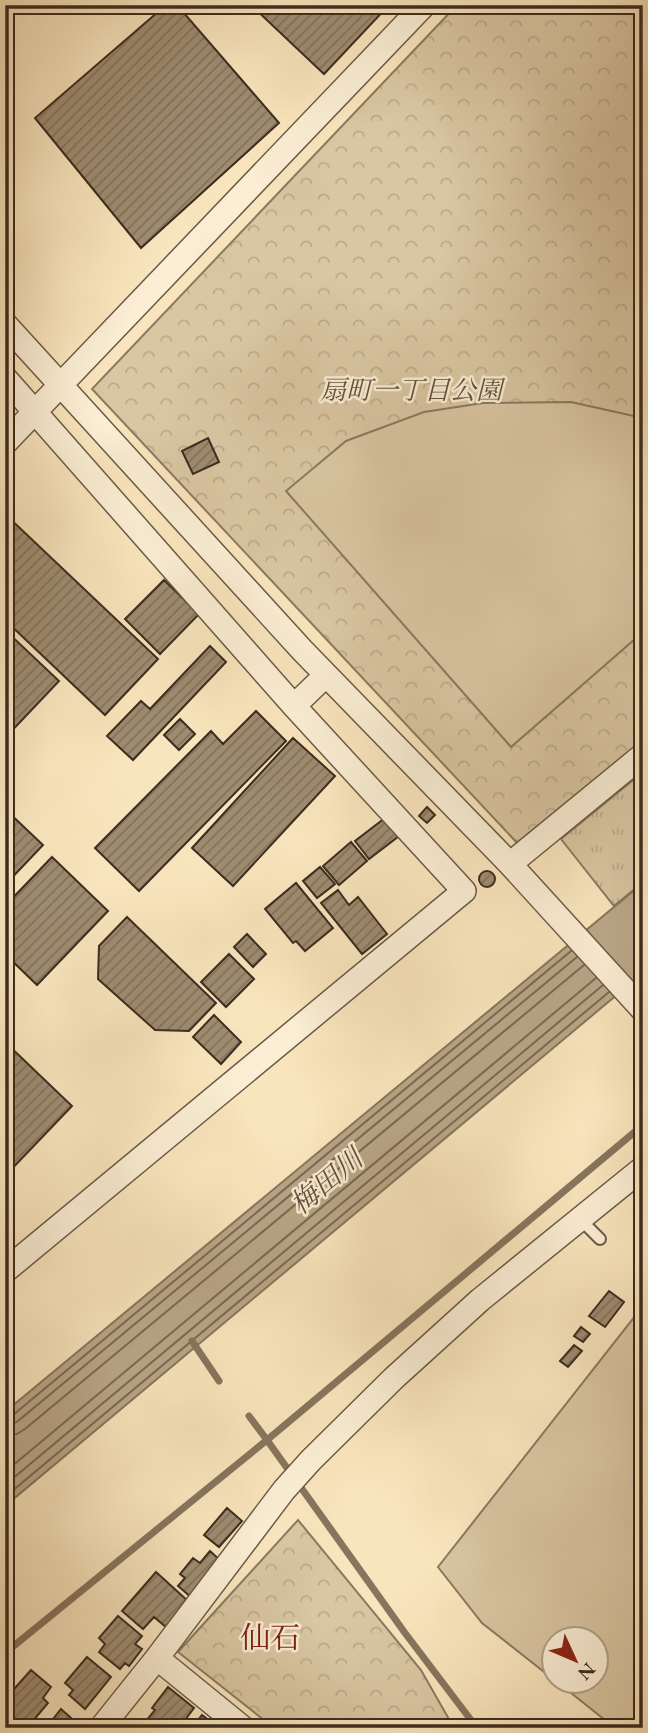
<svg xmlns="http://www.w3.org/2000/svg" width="648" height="1733" font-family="'EB Garamond','Noto Serif JP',serif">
<defs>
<pattern id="grass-tufts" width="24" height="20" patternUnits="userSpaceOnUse" patternTransform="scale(1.75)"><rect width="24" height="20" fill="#d9c6a2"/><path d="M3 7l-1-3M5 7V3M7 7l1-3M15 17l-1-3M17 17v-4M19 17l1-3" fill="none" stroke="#bbaa8b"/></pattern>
<pattern id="forest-crowns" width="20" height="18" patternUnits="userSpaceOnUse" patternTransform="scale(1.75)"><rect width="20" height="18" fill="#d9c6a2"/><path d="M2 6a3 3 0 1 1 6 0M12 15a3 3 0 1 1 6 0" fill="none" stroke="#bbaa8b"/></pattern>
<pattern id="building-hatch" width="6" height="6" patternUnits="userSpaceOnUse" patternTransform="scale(1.75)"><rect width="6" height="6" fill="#9e8c71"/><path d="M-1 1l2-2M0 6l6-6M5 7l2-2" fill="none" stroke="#82735c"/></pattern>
</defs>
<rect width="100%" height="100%" fill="#f9e5bd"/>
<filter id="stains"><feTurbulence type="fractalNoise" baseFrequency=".00286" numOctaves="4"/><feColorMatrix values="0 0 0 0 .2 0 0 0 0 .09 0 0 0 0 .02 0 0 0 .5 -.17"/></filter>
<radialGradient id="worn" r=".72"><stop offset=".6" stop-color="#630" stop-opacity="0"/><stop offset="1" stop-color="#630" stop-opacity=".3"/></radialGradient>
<!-- grass -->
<path fill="url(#grass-tufts)" stroke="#8a7960" stroke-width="2" d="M643,772V882L614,906L561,839Z"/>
<!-- forest -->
<path fill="url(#forest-crowns)" stroke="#8a7960" stroke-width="2" d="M457,5H639L643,9V740L519,845L92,389Z
M298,1520L421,1670L454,1728H274L178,1652Z"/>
<!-- pitch -->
<path fill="#d9c6a2" stroke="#8a7960" stroke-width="2" d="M571,402L643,418V632L511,747L286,491L346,441L424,412L483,403Z
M643,1306V1728H615L556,1681L596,1680V1638H554L553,1679L482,1623L438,1567Z"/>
<!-- water -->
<path fill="#b9a687" stroke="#87755d" stroke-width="2" d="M643,883V973L5,1506V1412Z"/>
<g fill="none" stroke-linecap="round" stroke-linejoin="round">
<!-- shore -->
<path stroke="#7a6953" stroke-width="2" d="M5,1416L13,1415L571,951
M5,1425H11L18,1421L577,957
M5,1436L17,1434L25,1429L584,965
M5,1472L596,978
M5,1485L603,985
M5,1497L609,992"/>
<!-- stream -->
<path stroke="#87755d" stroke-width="7" d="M192,1341L219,1381
M249,1416L267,1440L405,1633L477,1728
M5,1653L267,1440L643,1125"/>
</g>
<!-- building -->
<path fill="url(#building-hatch)" stroke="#3c2c1f" stroke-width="2" d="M166,5H177L279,123L141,248L35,118Z
M251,5H389L324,74Z
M208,438L219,462L193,474L182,451Z
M5,514L158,659L105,715L5,620Z
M164,580L199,614L160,654L125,619Z
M5,630L59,681L5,738Z
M210,646L226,662L133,760L107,736L141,701L150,709Z
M256,711L286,741L139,891L95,848L211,731L223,744Z
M180,719L195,734L179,750L164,735Z
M293,738L335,776L233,886L192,848Z
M427,807L435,815L427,823L419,816Z
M5,809L43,845L5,885Z
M389,815L403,833L369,859L355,841Z
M351,842L367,861L339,885L323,866Z
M52,857L108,911L37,985L5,954V906Z
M320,867L335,884L317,898L303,881Z
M479 879a8 8 0 1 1 16 0a8 8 0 1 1-16 0Z
M296,883L333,928L305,951L296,941L293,943L265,909Z
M338,890L349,905L358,897L387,934L362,954L321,903Z
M127,917L216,1003L189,1031L155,1030L98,979L99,946Z
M247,934L266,954L253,967L234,947Z
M229,954L254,979L226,1007L201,982Z
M214,1015L241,1042L221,1064L193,1037Z
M5,1042L72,1106L5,1176Z
M609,1291L624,1302L605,1327L589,1316Z
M581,1327L590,1334L583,1342L574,1336Z
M574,1345L582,1351L568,1367L560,1361Z
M227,1508L242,1521L219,1547L204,1535Z
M210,1551L222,1562L192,1598L178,1586L185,1578L180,1574L193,1558L200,1563Z
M156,1572L188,1601L166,1627L154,1617L143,1629L122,1611Z
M118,1616L142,1636L135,1644L142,1649L129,1666L125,1663L120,1669L99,1652L105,1644L99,1638Z
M87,1657L111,1677L85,1709L69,1695L73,1690L65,1683Z
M31,1670L51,1687L43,1698L48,1703L27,1728H15L5,1719V1708L11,1701L7,1697Z
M168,1687L194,1708L179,1728H154L146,1721L155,1710L152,1708Z
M61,1709L80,1726L79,1728H46Z
M202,1715L219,1728H192Z"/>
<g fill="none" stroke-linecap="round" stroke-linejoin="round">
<!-- service casing -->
<g stroke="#6b5a46" stroke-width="14">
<path id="service" d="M580,1219L600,1239"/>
</g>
<!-- minor casing -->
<g stroke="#6b5a46" stroke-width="26">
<path id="minor" d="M5,324L302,650L510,864L643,1010
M5,378L294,706L464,891L5,1271
M5,443L424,5
M294,706L326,675
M510,864L643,755
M157,1658L243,1728
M101,1728L157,1658L284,1490L311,1460L394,1378L480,1300L643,1168"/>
</g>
<!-- service -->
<use href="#service" stroke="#fbeed4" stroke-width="10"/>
<!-- minor -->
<use href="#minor" stroke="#fbeed4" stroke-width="23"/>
</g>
<g text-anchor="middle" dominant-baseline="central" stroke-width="5" stroke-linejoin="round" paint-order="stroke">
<!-- park labels -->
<g font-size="26" font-style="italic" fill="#635240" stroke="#fbeed4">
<text x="411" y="390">扇町一丁目公園</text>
</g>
<!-- water labels -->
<g font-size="28" font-style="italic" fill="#62513e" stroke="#fbeed4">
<text transform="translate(326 1181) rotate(-40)">梅田川</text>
</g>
<!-- quarter labels -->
<g font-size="30" fill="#7a1f14" stroke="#fbeed4">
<text x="270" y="1637">仙石</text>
</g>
</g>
<!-- margin -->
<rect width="648" height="1733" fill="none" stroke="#f9e5bd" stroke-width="28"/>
<rect x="7" y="7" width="634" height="1719" fill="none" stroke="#3c2c1f" stroke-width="3.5"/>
<rect x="14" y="14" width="620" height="1705" fill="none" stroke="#3c2c1f" stroke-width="2"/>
<!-- north arrow -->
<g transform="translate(575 1660) rotate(134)"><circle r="33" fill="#fbeed4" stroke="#afa08c" stroke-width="2"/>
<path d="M0-5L12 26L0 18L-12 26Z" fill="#8f2418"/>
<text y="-10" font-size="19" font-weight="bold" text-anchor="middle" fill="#3c2c1f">N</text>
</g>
<rect width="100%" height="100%" filter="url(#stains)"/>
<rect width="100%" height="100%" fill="url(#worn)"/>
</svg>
